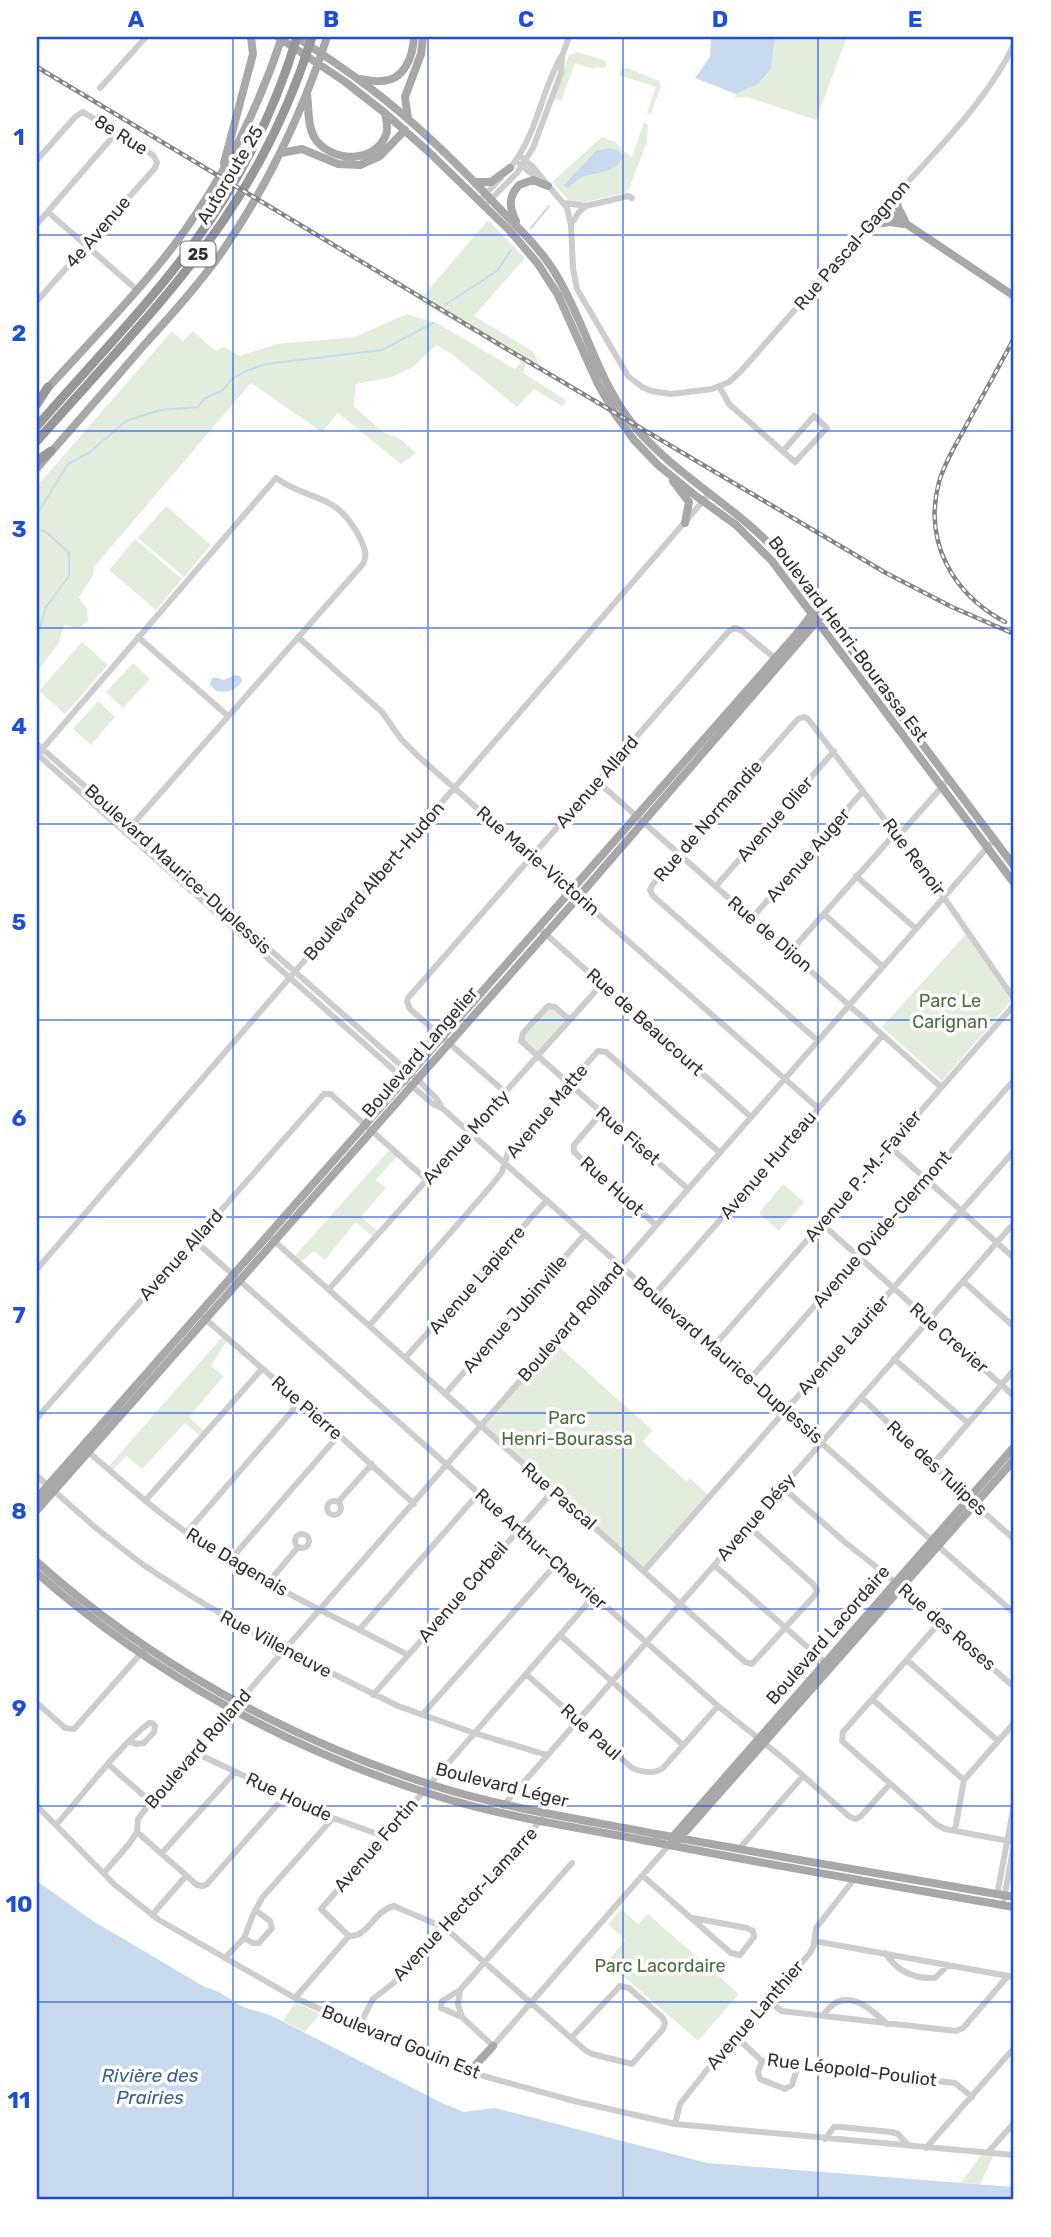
<svg xmlns="http://www.w3.org/2000/svg" width="1051" height="2237" font-family="Rubik,sans-serif">
<rect width="100%" height="100%" fill="#fff"/>
<!-- green -->
<path fill="#e3edde" d="M775,37H847L816,120L747,97L735,98L736,94L758,84L771,69Z
M578,52L606,61L607,66L604,68L596,67L594,69L575,63L561,101L554,98L569,55Z
M627,68L659,81L661,86L651,114L647,113L656,87L619,75L620,70Z
M644,122L648,125L647,142L629,189L625,193L577,204L570,202L552,182L602,137L616,142L621,149L632,157Z
M488,220L525,258L474,316L534,352L542,373L526,364L523,373L567,401L562,406L534,389L517,407L453,355L436,345L413,367L392,377L356,384L354,406L384,433L399,438L416,453L401,464L338,413L322,432L251,383L94,567L93,575L79,597L87,609L88,621L78,628L64,625L58,644L37,672V486L172,331L183,341L193,331L213,349L217,350L224,347L240,356L277,344L355,337L407,314L437,323L515,369L522,361L419,301Z
M166,506L211,545L184,577L138,538Z
M135,539L182,579L156,610L109,570Z
M82,642L108,665L65,714L39,691Z
M133,663L150,679L123,708L106,692Z
M98,701L115,717L91,745L73,729Z
M966,934L1011,1001L942,1081L882,1027Z
M550,1005L569,1019L537,1055L523,1042V1033Z
M391,1148L399,1154L376,1180L386,1188L361,1217L380,1233L375,1239L356,1222L325,1260L314,1251L299,1263L293,1258Z
M783,1184L804,1202L779,1231L759,1213Z
M224,1335L228,1339L211,1366L224,1376L189,1417L205,1432L201,1437L185,1423L142,1469L126,1456L111,1472L107,1468Z
M554,1342L652,1430L643,1442L687,1482L690,1478L709,1496L644,1571L481,1426Z
M621,1909L638,1924L648,1914L739,1994L698,2041L607,1962L625,1940L608,1924Z
M295,2002L320,2014L305,2032L283,2021Z
M983,2152L995,2153L980,2184L961,2183Z"/>
<!-- water -->
<path fill="#c9d9ee" d="M711,37H775L771,69L758,84L736,94L695,78L710,57Z
M611,148L617,150L623,156C618,173 597,172 582,177C577,180 572,184 568,188L564,185L596,151Z
M235,675L240,676L242,681C236,691 227,693 216,691L210,685L211,679L214,677L224,680Z
M37,1881L93,1921L203,1986L219,1992L243,2007L270,2015L442,2103L464,2112L495,2108L707,2163L1013,2187L1014,2200H37Z"/>
<g fill="none" stroke-linecap="round" stroke-linejoin="round">
<!-- stream -->
<path stroke="#c9d9ee" stroke-width="2" d="M531,228L549,206
M445,305L497,271L511,250
M37,514L68,464L90,452L126,421L160,410L198,407L204,399L223,390L232,379L246,371L266,364L382,350L433,323
M37,529L46,532L69,553V576L46,607L37,637"/>
<!-- minor -->
<path stroke="#cdcdcd" stroke-width="6" d="M1011,37L1014,38
M100,88L146,37
M520,156L532,166L567,208L571,225L573,268L577,289L628,376L642,387L651,391L671,394L712,389L729,382L740,372C791,315 841,256 892,199C934,153 988,100 1014,44
M37,160L75,117L83,112L153,155L157,162L155,168L37,301
M520,164L539,180
M508,170C537,138 540,93 561,57
M479,201L501,178
M488,202L517,173L533,148L561,73L562,56L569,37
M564,203L586,206L628,196L632,198
M48,212L137,290
M572,223L579,212L586,206
M37,224L116,133
M719,386L729,404L795,462L827,428L814,416L783,451
M138,637L228,716
M298,637L382,712L401,739L419,757L818,1108
M37,744L421,1083L437,1099L442,1108
M37,754L412,1086L433,1104L442,1108L1014,1613
M37,755L276,478C311,503 335,490 360,538C364,547 368,554 363,564L125,833
M598,782L941,1087
M856,876L915,928
M716,886L834,751
M824,914L882,966
M752,918L863,791
M539,928L751,1117
M790,952L891,838L902,832L948,780
M569,1019L555,1007L548,1006L523,1033L521,1041L688,1189
M817,1040L653,896L650,890L653,884L798,719L804,717L808,719L943,896L1014,999
M505,1092L410,1009L407,1002L408,998L728,632L734,628L741,630L778,661
M602,1112L574,1145V1152L656,1225
M889,1146L1014,1258
M821,1223L1014,1396
M272,1239L745,1662L752,1664L815,1595L817,1590L813,1584L748,1526
M194,1240L718,1706L784,1759L850,1817L856,1819L861,1816L890,1784
M37,1269L710,493
M963,1281L1014,1327
M329,1289L602,984
M654,1295L882,1036
M203,1317L339,1435L414,1504
M369,1326L491,1186L502,1172L508,1153L598,1051L606,1052L720,1153
M713,1347L1014,1005
M405,1358L547,1200
M894,1359L968,1423
M750,1379L1014,1080
M445,1394L585,1234
M861,1397L964,1495L1014,1539
M37,1418L324,1094H331L334,1097L427,1180
M86,1450C121,1480 155,1511 193,1537C261,1583 336,1617 408,1655
M933,1464L1014,1370
M37,1476L96,1528L142,1564L191,1596L271,1643L398,1706L474,1733L547,1755
M782,1487L846,1543L889,1577L1014,1687
M145,1501L262,1369
M327 1508a7 7 0 1 1 14 0a7 7 0 1 1-14 0Z
M338,1502L372,1464
M187,1532L299,1403
M295 1541a7 7 0 1 1 14 0a7 7 0 1 1-14 0Z
M230,1560L339,1435
M714,1565L828,1665
M644,1571L1014,1151
M268,1583L298,1547
M940,1622L843,1732L842,1741L937,1825L945,1829L1014,1842
M359,1630L478,1494
M560,1635L683,1745
M907,1660L998,1741
M526,1674L632,1768C642,1772 654,1775 663,1768L718,1706
M373,1695L553,1491
M872,1699L964,1780
M37,1703L65,1728L74,1729L143,1651
M422,1715L557,1563
M196,1753L333,1818L383,1836
M109,1765L151,1802
M37,1806L115,1885L159,1920L295,1998L413,2050L480,2075L574,2101L675,2124L1014,2155
M503,1806L1014,1223
M56,1825C85,1793 116,1749 149,1723H152L155,1726L154,1732L144,1743L136,1744L130,1741
M955,1830L964,1780L1014,1723
M137,1832L197,1885L203,1886L207,1884L285,1796
M739,1849L803,1776
M162,1853L235,1772
M104,1873L129,1844L137,1832L138,1819L151,1802L994,840
M643,1876L731,1953L740,1955L754,1937L753,1931L747,1928L693,1918
M997,1895L1014,1805
M1004,1899L1014,1844
M152,1915L186,1876
M349,1936C368,1938 374,1910 394,1906L445,1928L585,2050L592,2054L632,2064L663,2029L665,2023L663,2018L629,1988L620,1986L571,2038
M349,1936L321,1909L594,1596
M244,1938L253,1943H259L272,1928L270,1921L255,1910
M814,1941L1014,1977
M885,1953C897,1971 913,1979 935,1978L948,1965
M225,1958L244,1938L253,1915L262,1898L333,1818
M460,1990L442,2001L441,2008L462,2017L493,2046L669,1845
M295,1998L349,1936
M769,2000L781,2011L956,2031L963,2028L1008,1976
M822,2016C827,2011 833,2002 840,2001C858,1996 875,2013 887,2024
M462,2017L458,2004L460,1990L572,1863
M359,2026L373,1999L401,1977L542,1819
M735,2036L762,2061L955,2083L972,2097
M762,2061L758,2072L760,2079L785,2089L792,2085L798,2066
M675,2124L680,2104L722,2051L753,2019L810,1953L814,1945L816,1928L855,1878
M825,2139L834,2127H841L891,2132L898,2134L909,2146
M926,2148L1014,2048
M988,2152L1014,2123"/>
<!-- major -->
<path stroke="#a8a8a8" stroke-width="8" d="M278,37L344,81L385,113L431,154L511,232L538,264L558,295L598,384L615,414L634,440L658,465L696,496L736,525L772,561L1014,883
M296,37C321,53 346,70 370,88C416,123 459,165 498,207C518,228 538,246 554,271C584,319 596,377 631,422C673,475 736,505 781,556L1014,866
M358,79C366,79 373,82 381,81C404,81 413,57 414,37
M307,94C309,108 307,124 314,137C329,162 374,165 386,135C389,128 386,120 385,113
M408,119L405,97L421,54L423,37
M281,153L302,149L338,164L360,165L380,156L405,130
M224,163L253,54L251,37
M476,182H491L510,168
M896,194L898,207L905,221
M884,209L1014,296
M516,221C509,207 508,197 519,185L533,180L548,186
M869,225L890,222L903,224
M45,391C88,344 133,298 172,248C220,184 257,113 282,37
M37,468C73,427 109,386 145,344C173,313 202,281 226,246C270,181 303,111 327,37
M673,481L689,502L685,523
M37,1498L800,630L812,614L817,604
M37,1510L574,902L824,613
M37,1562C149,1662 286,1738 429,1784C503,1808 580,1819 656,1834C775,1856 895,1877 1014,1897
M37,1573C152,1674 291,1751 437,1796C508,1818 581,1828 654,1842C774,1866 894,1886 1014,1907
M671,1839L1014,1447
M678,1840L1014,1460
M470,2071L493,2046"/>
<!-- highway -->
<path stroke="#979797" stroke-width="9" d="M37,404L48,387
M37,426C90,365 148,306 196,240C241,179 275,110 297,37
M37,441C100,369 171,297 225,218C263,162 292,101 312,37
M37,461L51,451"/>
<!-- rail casing -->
<g stroke="#858585" stroke-width="4.5">
<path id="rail" d="M37,67L507,349L886,573L952,607L1014,634
M1005,622C953,594 923,542 939,482C945,461 957,443 967,424C983,395 999,367 1014,338"/>
</g>
<!-- rail -->
<use href="#rail" stroke="#fff" stroke-width="2" stroke-dasharray="5" stroke-linecap="butt"/>
</g>
<!-- grid -->
<path fill="none" stroke="#1d4ed8" stroke-width="2" stroke-opacity="0.55" d="M233,37V2200M428,37V2200M623,37V2200M818,37V2200M37,235H1014M37,431H1014M37,628H1014M37,824H1014M37,1020H1014M37,1217H1014M37,1413H1014M37,1609H1014M37,1806H1014M37,2002H1014"/>
<g text-anchor="middle" dominant-baseline="central" stroke-width="7" stroke-linejoin="round" paint-order="stroke">
<!-- shield labels -->
<rect fill="#fff" stroke="#6e6e6e" stroke-width="2" x="180.5" y="241.5" width="35" height="25" rx="5"/>
<g font-size="16" font-weight="bold" fill="#303030">
<text x="198" y="254">25</text>
</g>
<!-- street labels -->
<g font-size="18" fill="#303030" stroke="#fff">
<text transform="translate(121 135) rotate(32)">8e Rue</text>
<text transform="translate(230 175) rotate(-59)">Autoroute 25</text>
<text transform="translate(98 232) rotate(-49)">4e Avenue</text>
<text transform="translate(852 245) rotate(-49)">Rue Pascal-Gagnon</text>
<text transform="translate(848 639) rotate(53)">Boulevard Henri-Bourassa Est</text>
<text transform="translate(597 782) rotate(-49)">Avenue Allard</text>
<text transform="translate(775 819) rotate(-49)">Avenue Olier</text>
<text transform="translate(708 821) rotate(-49)">Rue de Normandie</text>
<text transform="translate(808 855) rotate(-49)">Avenue Auger</text>
<text transform="translate(914 857) rotate(53)">Rue Renoir</text>
<text transform="translate(538 861) rotate(41)">Rue Marie-Victorin</text>
<text transform="translate(178 869) rotate(42)">Boulevard Maurice-Duplessis</text>
<text transform="translate(374 881) rotate(-49)">Boulevard Albert-Hudon</text>
<text transform="translate(770 934) rotate(41)">Rue de Dijon</text>
<text transform="translate(645 1022) rotate(42)">Rue de Beaucourt</text>
<text transform="translate(420 1052) rotate(-49)">Boulevard Langelier</text>
<text transform="translate(547 1111) rotate(-50)">Avenue Matte</text>
<text transform="translate(628 1136) rotate(41)">Rue Fiset</text>
<text transform="translate(466 1137) rotate(-48)">Avenue Monty</text>
<text transform="translate(768 1165) rotate(-49)">Avenue Hurteau</text>
<text transform="translate(863 1176) rotate(-49)">Avenue P.-M.-Favier</text>
<text transform="translate(612 1186) rotate(42)">Rue Huot</text>
<text transform="translate(882 1229) rotate(-49)">Avenue Ovide-Clermont</text>
<text transform="translate(181 1255) rotate(-48)">Avenue Allard</text>
<text transform="translate(477 1280) rotate(-49)">Avenue Lapierre</text>
<text transform="translate(515 1314) rotate(-49)">Avenue Jubinville</text>
<text transform="translate(571 1322) rotate(-49)">Boulevard Rolland</text>
<text transform="translate(949 1338) rotate(41)">Rue Crevier</text>
<text transform="translate(843 1345) rotate(-48)">Avenue Laurier</text>
<text transform="translate(728 1360) rotate(41)">Boulevard Maurice-Duplessis</text>
<text transform="translate(307 1408) rotate(41)">Rue Pierre</text>
<text transform="translate(937 1468) rotate(43)">Rue des Tulipes</text>
<text transform="translate(559 1496) rotate(41)">Rue Pascal</text>
<text transform="translate(756 1517) rotate(-49)">Avenue Désy</text>
<text transform="translate(541 1549) rotate(42)">Rue Arthur-Chevrier</text>
<text transform="translate(237 1562) rotate(31)">Rue Dagenais</text>
<text transform="translate(463 1592) rotate(-49)">Avenue Corbeil</text>
<text transform="translate(947 1627) rotate(41)">Rue des Roses</text>
<text transform="translate(828 1635) rotate(-49)">Boulevard Lacordaire</text>
<text transform="translate(276 1644) rotate(28)">Rue Villeneuve</text>
<text transform="translate(591 1732) rotate(42)">Rue Paul</text>
<text transform="translate(198 1749) rotate(-49)">Boulevard Rolland</text>
<text transform="translate(502 1785) rotate(14)">Boulevard Léger</text>
<text transform="translate(289 1797) rotate(25)">Rue Houde</text>
<text transform="translate(376 1845) rotate(-49)">Avenue Fortin</text>
<text transform="translate(465 1904) rotate(-47)">Avenue Hector-Lamarre</text>
<text transform="translate(755 2015) rotate(-49)">Avenue Lanthier</text>
<text transform="translate(401 2042) rotate(22)">Boulevard Gouin Est</text>
<text transform="translate(852 2070) rotate(7)">Rue Léopold-Pouliot</text>
</g>
<!-- park labels -->
<g font-size="18" fill="#496e3b" stroke="#fff">
<text x="950" y="1001">Parc Le<tspan x="950" dy="21">Carignan</tspan></text>
<text x="567" y="1418">Parc<tspan x="567" dy="21">Henri-Bourassa</tspan></text>
<text x="660" y="1966">Parc Lacordaire</text>
</g>
<!-- water labels -->
<g font-size="19" font-style="italic" fill="#3a6196" stroke="#fff">
<text x="150" y="2075">Rivière des<tspan x="150" dy="22">Prairies</tspan></text>
</g>
</g>
<!-- border -->
<rect width="1051" height="2237" fill="none" stroke="#ffffff" stroke-width="77"/>
<rect x="38" y="38" width="974" height="2160" fill="none" stroke="#1d4ed8" stroke-width="2.5"/>
<g font-size="23" text-anchor="middle" font-weight="bold" fill="#1d4ed8">
<text x="136" y="27">A</text>
<text x="331" y="27">B</text>
<text x="526" y="27">C</text>
<text x="720" y="27">D</text>
<text x="915" y="27">E</text>
<text x="19" y="145">1</text>
<text x="19" y="341">2</text>
<text x="19" y="537">3</text>
<text x="19" y="734">4</text>
<text x="19" y="930">5</text>
<text x="19" y="1126">6</text>
<text x="19" y="1323">7</text>
<text x="19" y="1519">8</text>
<text x="19" y="1716">9</text>
<text x="19" y="1912">10</text>
<text x="19" y="2108">11</text>
</g>
</svg>
